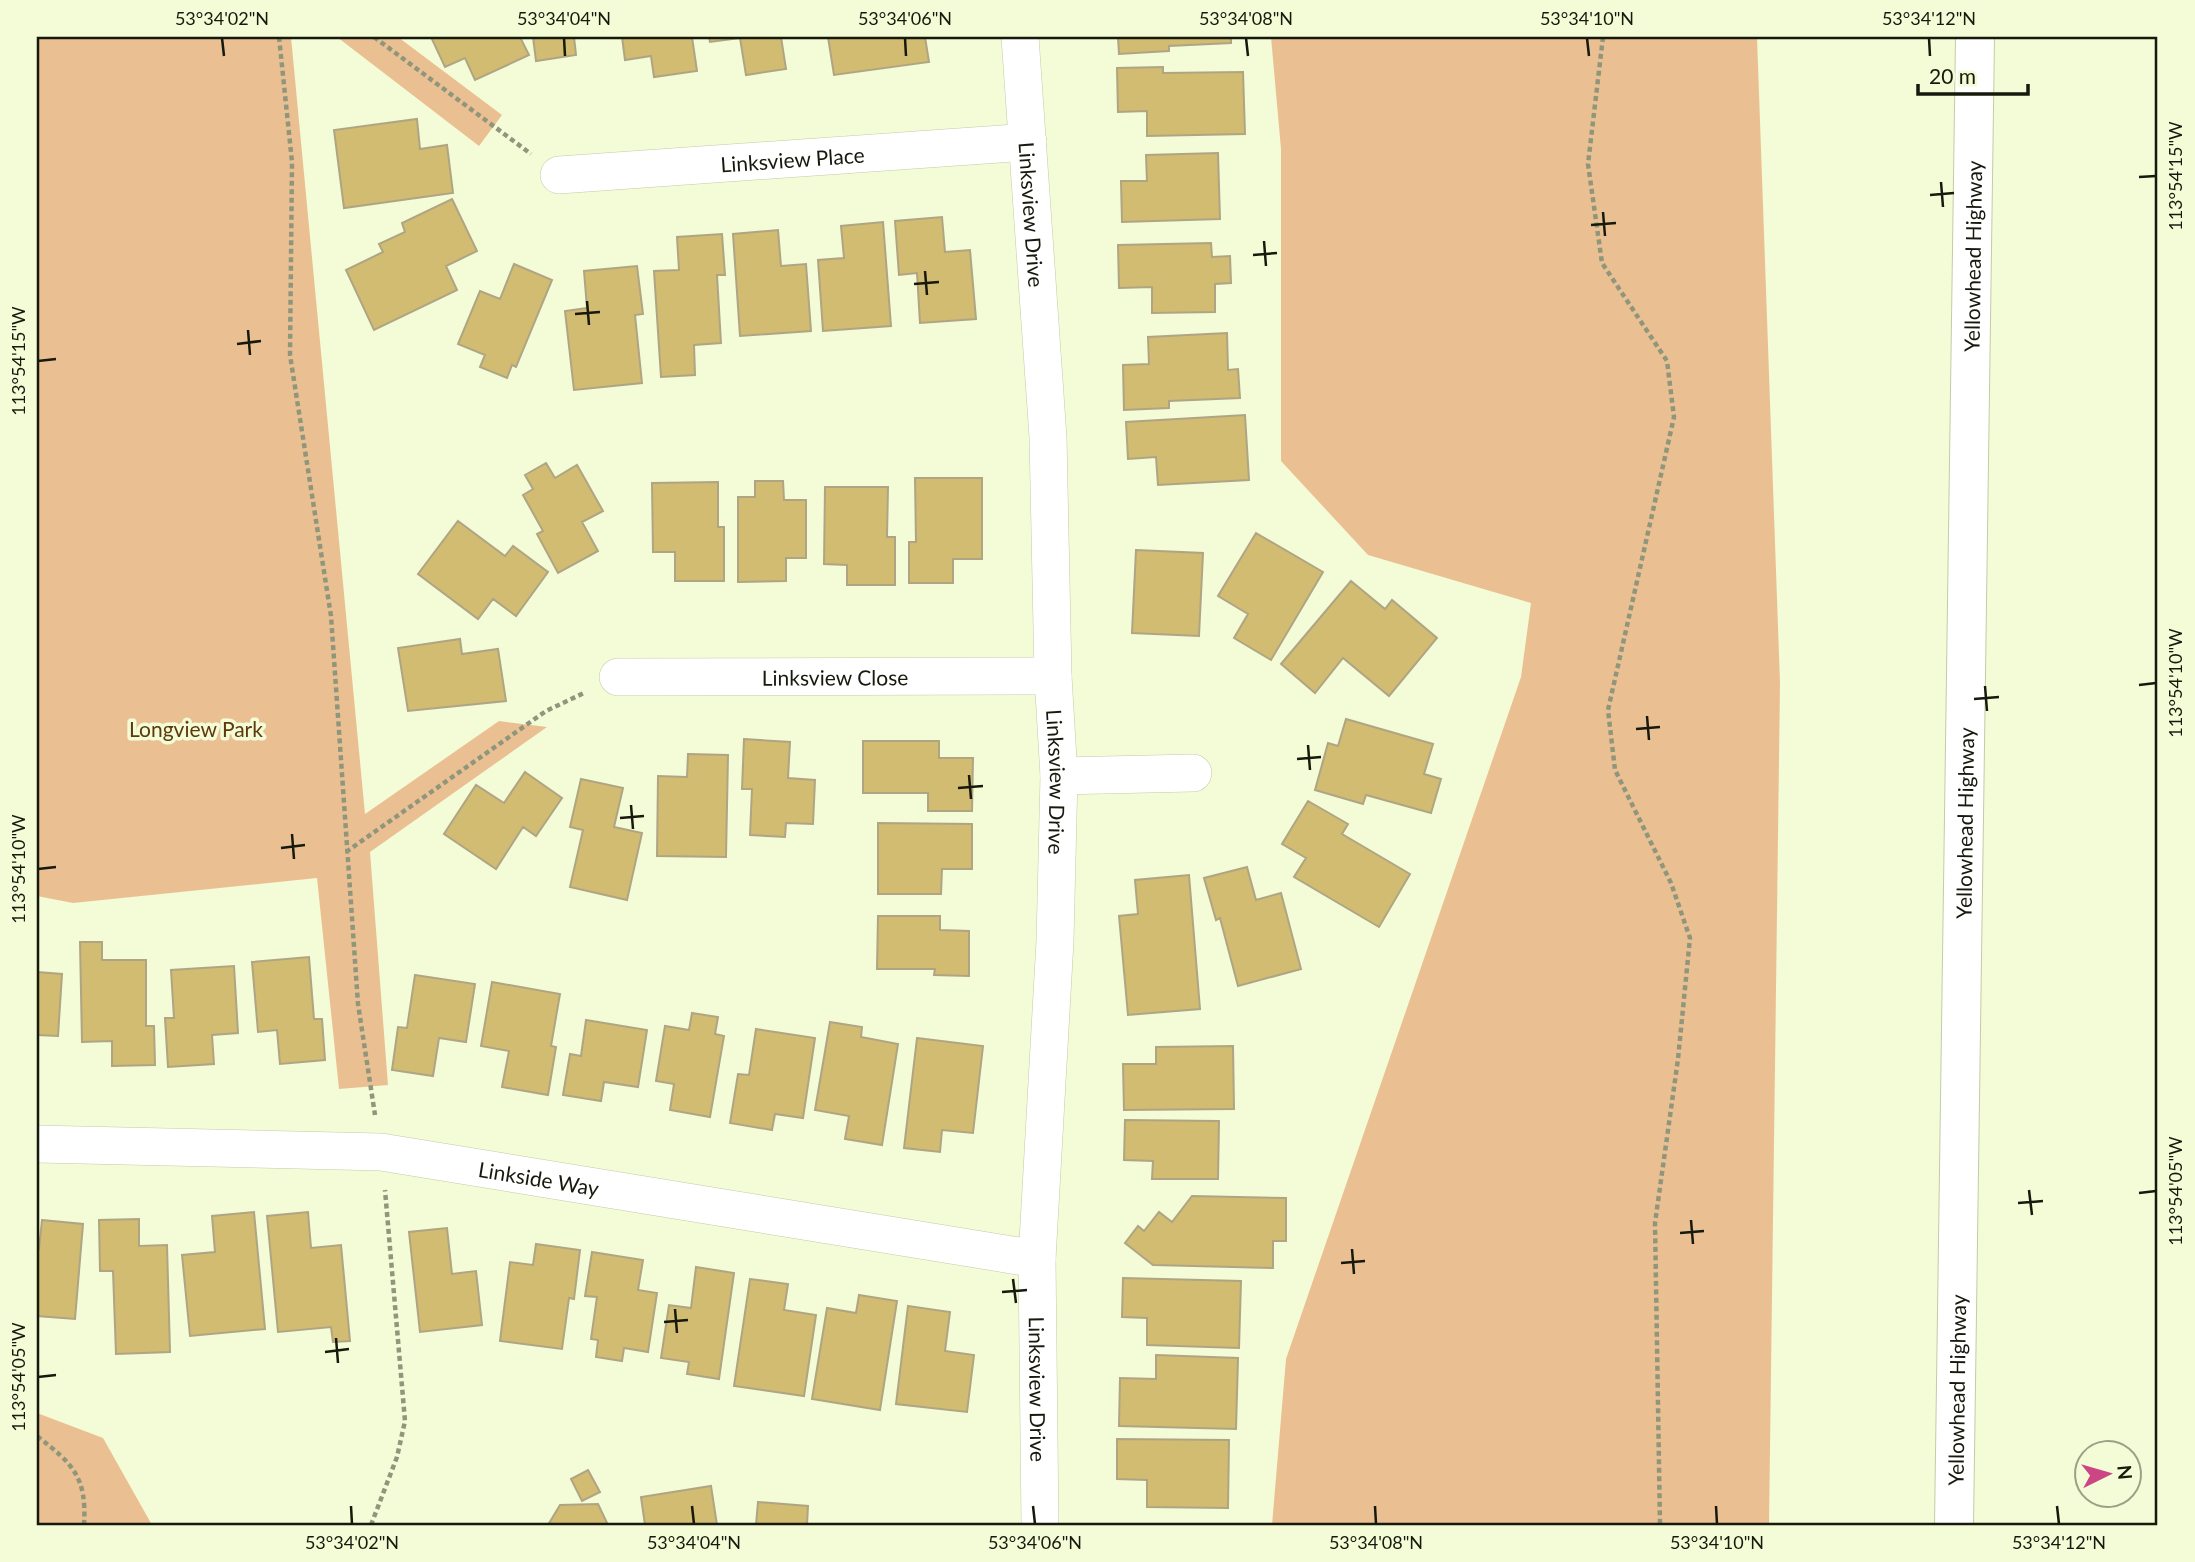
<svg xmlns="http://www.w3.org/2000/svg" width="2195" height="1562" font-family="Lato,sans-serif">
<rect width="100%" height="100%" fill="#f3fbd7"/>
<!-- green -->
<path fill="#eac093" d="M37,37H291L365,814L499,721L547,727L370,852L388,1085L339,1089L317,878L73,903L37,896Z
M337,37H398L502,115L479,146Z
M1271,37H1757L1780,683L1769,1525H1272L1286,1359L1521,677L1531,603L1368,555L1281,461V149Z
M37,1413L103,1438L152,1525H37Z"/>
<!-- building -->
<path fill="#d2bc72" stroke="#afa583" stroke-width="2" d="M431,37H520L529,55L475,80L465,58L445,67Z
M533,37H574L576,55L536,61Z
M622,37H692L697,71L654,77L651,56L625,60Z
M709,37H781L786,69L746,75L740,38L710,42Z
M828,37H925L929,62L834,75Z
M1118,37H1231V43L1169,46V51L1119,54Z
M1163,67V73L1243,72L1245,134L1147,136V111L1118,112L1117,68Z
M417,119L420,149L447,145L453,193L344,208L334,130Z
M1218,153L1220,219L1122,222L1121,181H1147L1146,155Z
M452,199L477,251L446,266L457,290L374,330L346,270L383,252L379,244L405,232L402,223Z
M942,217L945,252L970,250L976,319L920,323L917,273L899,275L895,221Z
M883,222L891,326L823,331L818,260L844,258L841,226Z
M778,230L781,266L806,264L811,331L740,336L733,234Z
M722,234L725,275H717L721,343L694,345L695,375L661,377L654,271L679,270L677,237Z
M1211,243L1212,257L1230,256L1231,283L1215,284V312L1152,313V287L1119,288L1118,245Z
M514,264L552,280L516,367L512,365L507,378L480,367L485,355L458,344L480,291L500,299Z
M637,266L643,314L635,315L642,383L574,390L565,311L587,308L584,271Z
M1227,333L1228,370L1238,369L1240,398L1169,401V408L1124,410L1123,365L1149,364L1148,337Z
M1245,415L1249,480L1158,485L1156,457L1128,459L1126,422Z
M546,463L555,478L577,465L603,511L582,522L598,551L558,573L537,534L543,531L523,495L533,489L525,475Z
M915,478H982V559H953V583H909V542H916Z
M755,481H783L784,500H806V558H786V581L738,582V497H755Z
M718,482V527H724V581H675V552H653L652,483Z
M825,487H888L887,537H895V585H847V565L824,564Z
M458,521L505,556L513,546L548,572L516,616L493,599L478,619L418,574Z
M1256,533L1323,572L1271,660L1234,638L1248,614L1218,596Z
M1136,550L1203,553L1199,636L1132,633Z
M1351,581L1385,609L1392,600L1437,638L1389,696L1343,658L1315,693L1281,664Z
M460,639L462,654L498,649L506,701L408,711L398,648Z
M1346,719L1433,744L1424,774L1441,779L1431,813L1366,795L1363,804L1315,790L1328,743L1338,746Z
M744,739L790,742L788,778L815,780L813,824L786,823L785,837L750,835L752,789H742Z
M863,741H939V758H973L972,811H928V793H863Z
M688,754L728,755L726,857L657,856L658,776L687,777Z
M525,772L562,798L536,836L523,827L496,869L444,834L476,785L504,803Z
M581,779L623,788L614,827L642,833L627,900L570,887L583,830L570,827Z
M1308,801L1348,824L1342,834L1410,874L1379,927L1294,877L1306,858L1282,844Z
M878,823L972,824V869H942L941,894H878Z
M1247,867L1256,900L1281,893L1301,969L1238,986L1220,918L1216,920L1204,878Z
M1189,875L1200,1009L1128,1015L1119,916L1138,914L1135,880Z
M878,916H940V930L969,931V976L934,975L935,969H877Z
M80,942H102V960H146V1026H154L155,1065L112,1066V1041L82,1042Z
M309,957L314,1019H322L325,1060L280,1064L277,1030L258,1032L252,962Z
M234,966L238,1033L212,1035L214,1064L168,1067L165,1018H174L171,970Z
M37,972L62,974L58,1036L37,1035Z
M415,975L475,984L466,1042L439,1038L433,1076L392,1070L398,1027L407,1028Z
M492,982L560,994L551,1046L556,1047L548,1095L502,1087L509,1051L481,1046Z
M692,1013L718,1017L715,1034L724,1036L710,1117L670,1110L674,1084L656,1081L665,1026L689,1030Z
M586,1020L647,1030L638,1087L604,1082L601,1101L563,1095L570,1054L581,1056Z
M830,1022L862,1027L861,1037L898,1044L882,1145L845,1139L849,1116L815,1110Z
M756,1029L815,1038L803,1118L775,1114L772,1130L730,1123L738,1074L749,1075Z
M917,1038L983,1046L973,1133L942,1130L940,1152L904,1148Z
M1233,1046L1234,1109L1124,1110L1123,1064H1156V1047Z
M1125,1120L1219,1121L1218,1179H1152L1153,1161L1124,1160Z
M1192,1196L1286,1198V1241H1273V1268L1153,1265L1125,1243L1138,1226L1144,1231L1159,1212L1172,1222Z
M254,1212L265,1329L190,1336L182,1255L215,1252L212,1216Z
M308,1212L311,1248L341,1245L350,1341L333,1342L331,1327L278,1332L267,1216Z
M139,1219V1246L167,1245L170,1352L116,1354L113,1271H100L99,1220Z
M42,1220L83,1224L75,1319L37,1316V1249H39Z
M447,1228L452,1274L476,1271L482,1325L420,1332L409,1232Z
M536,1244L580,1250L574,1299L569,1298L562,1349L500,1341L510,1262L533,1265Z
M592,1252L643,1260L638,1290L657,1293L648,1352L624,1348L622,1361L596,1357L598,1340L591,1339L597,1297L585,1296Z
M696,1267L734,1273L719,1379L687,1374L689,1362L661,1358L669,1305L691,1308Z
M1123,1278L1241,1281L1239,1348L1147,1345V1318L1122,1317Z
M750,1279L788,1284L784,1310L816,1315L804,1396L734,1386Z
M859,1295L897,1301L880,1410L812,1399L827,1308L856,1313Z
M908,1306L950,1312L945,1351L974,1355L967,1412L896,1404Z
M1156,1355L1238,1358L1236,1429L1119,1426L1120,1378L1156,1379Z
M1117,1439L1229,1440L1228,1508L1147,1507V1480L1117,1479Z
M588,1470L600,1492L582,1501L571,1479Z
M711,1486L717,1525H645L641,1497Z
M758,1502L808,1506L807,1525H756Z
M598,1504L608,1525H548L560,1505Z"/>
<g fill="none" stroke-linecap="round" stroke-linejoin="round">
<!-- street casing -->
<g stroke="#c3cba8" stroke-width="38">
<g id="street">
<path id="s1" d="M1020,37L1048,437L1053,676L1059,776L1055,941L1037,1259L1040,1525"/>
<path id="s2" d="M559,175L1028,142"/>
<path id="s3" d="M618,677L1053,676"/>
<path d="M1059,776L1193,773"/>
<path id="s4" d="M37,1144L381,1152L1037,1259"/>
</g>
</g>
<!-- highway casing -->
<g stroke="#c3cba8" stroke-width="40">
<g id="highway">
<path id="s5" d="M1954,1525L1975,37"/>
</g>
</g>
<!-- path -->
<path stroke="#90967c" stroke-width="4.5" stroke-dasharray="5 3.5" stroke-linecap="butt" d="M279,37L292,162L290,355L331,616L358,1004L375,1115
M374,37L531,154
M1603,37L1588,164L1602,263L1667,361L1674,417L1608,710L1615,770L1671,883L1690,938L1678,1059L1655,1223L1660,1525
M346,852L546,711L586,692
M37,1436C73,1464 87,1477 84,1525
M371,1525L397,1457L405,1421L385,1190"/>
<!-- street -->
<use href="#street" stroke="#fff" stroke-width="37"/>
<!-- highway -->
<use href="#highway" stroke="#fff" stroke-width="38"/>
</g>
<!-- ticks -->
<path fill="none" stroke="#16190c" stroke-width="2.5" d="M222,38L224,56M564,38L565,56M905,38L906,56M1246,38L1248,56M1587,38L1589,56M1929,38L1930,56M2139,177L2156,176M1941,182L1943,207M1930,195L1954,193M1603,212L1605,236M1591,225L1616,223M1264,241L1266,266M1253,255L1277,253M925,271L927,295M914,284L939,282M587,301L589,325M575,314L600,312M248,330L250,355M237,344L261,341M38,361L56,359M2139,685L2156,683M1985,686L1987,711M1974,699L1999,697M1647,716L1649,740M1636,729L1660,727M1308,745L1310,770M1297,759L1321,757M969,775L971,799M958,788L983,786M631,805L633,829M620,818L644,816M292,834L294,859M281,848L305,845M38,869L56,867M2029,1190L2032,1215M2139,1193L2156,1191M2018,1203L2043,1201M1691,1220L1693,1244M1680,1233L1704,1231M1352,1249L1354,1274M1341,1263L1365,1261M1013,1279L1016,1303M1002,1292L1027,1290M675,1309L677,1333M664,1322L688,1320M336,1338L338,1363M325,1352L349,1349M38,1377L56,1375M351,1506L352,1524M692,1506L694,1524M1033,1506L1035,1524M1375,1506L1376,1524M1716,1506L1717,1524M2057,1506L2059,1524"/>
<g text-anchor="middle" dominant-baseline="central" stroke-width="7" stroke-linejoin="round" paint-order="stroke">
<!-- street labels -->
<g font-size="21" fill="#16190c" stroke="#f3fbd7">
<text stroke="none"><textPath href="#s2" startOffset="234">Linksview Place</textPath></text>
<text stroke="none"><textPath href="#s1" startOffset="178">Linksview Drive</textPath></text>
<text stroke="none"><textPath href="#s5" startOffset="1269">Yellowhead Highway</textPath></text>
<text stroke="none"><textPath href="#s3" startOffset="217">Linksview Close</textPath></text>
<text stroke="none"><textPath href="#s1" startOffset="746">Linksview Drive</textPath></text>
<text stroke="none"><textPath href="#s5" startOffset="702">Yellowhead Highway</textPath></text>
<text stroke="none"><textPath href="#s4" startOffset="504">Linkside Way</textPath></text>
<text stroke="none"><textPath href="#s1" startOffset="1354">Linksview Drive</textPath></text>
<text stroke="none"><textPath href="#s5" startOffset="135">Yellowhead Highway</textPath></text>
</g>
<!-- park labels -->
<g font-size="21" fill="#5c3a0b" stroke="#f3fbd7">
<text x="196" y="728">Longview Park</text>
</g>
</g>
<!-- border -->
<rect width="2195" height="1562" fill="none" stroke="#f3fbd7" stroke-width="77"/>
<!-- north arrow -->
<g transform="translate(2108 1474) rotate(85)"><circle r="33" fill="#f3fbd7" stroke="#9ba186" stroke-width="2"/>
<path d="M0-5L12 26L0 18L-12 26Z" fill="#cc4584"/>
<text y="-10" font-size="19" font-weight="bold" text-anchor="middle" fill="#16190c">N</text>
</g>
<!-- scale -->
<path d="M1918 84v10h110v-10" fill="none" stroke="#16190c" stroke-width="3.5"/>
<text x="1929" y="84" font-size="21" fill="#16190c" stroke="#f3fbd7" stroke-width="5" paint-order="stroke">20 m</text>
<rect x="38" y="38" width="2118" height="1486" fill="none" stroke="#16190c" stroke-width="2.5"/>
<g font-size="18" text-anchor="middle" fill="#16190c">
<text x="222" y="25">53°34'02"N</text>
<text x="564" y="25">53°34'04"N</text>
<text x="905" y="25">53°34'06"N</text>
<text x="1246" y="25">53°34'08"N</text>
<text x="1587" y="25">53°34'10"N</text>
<text x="1929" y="25">53°34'12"N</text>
<text transform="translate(2176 176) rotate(-90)" y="6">113°54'15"W</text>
<text transform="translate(19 361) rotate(-90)" y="6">113°54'15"W</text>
<text transform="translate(2176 683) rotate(-90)" y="6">113°54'10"W</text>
<text transform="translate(19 869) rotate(-90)" y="6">113°54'10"W</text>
<text transform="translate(2176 1191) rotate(-90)" y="6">113°54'05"W</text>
<text transform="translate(19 1377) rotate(-90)" y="6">113°54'05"W</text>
<text x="352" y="1549">53°34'02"N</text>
<text x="694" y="1549">53°34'04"N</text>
<text x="1035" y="1549">53°34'06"N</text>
<text x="1376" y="1549">53°34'08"N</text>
<text x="1717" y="1549">53°34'10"N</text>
<text x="2059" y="1549">53°34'12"N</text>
</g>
</svg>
